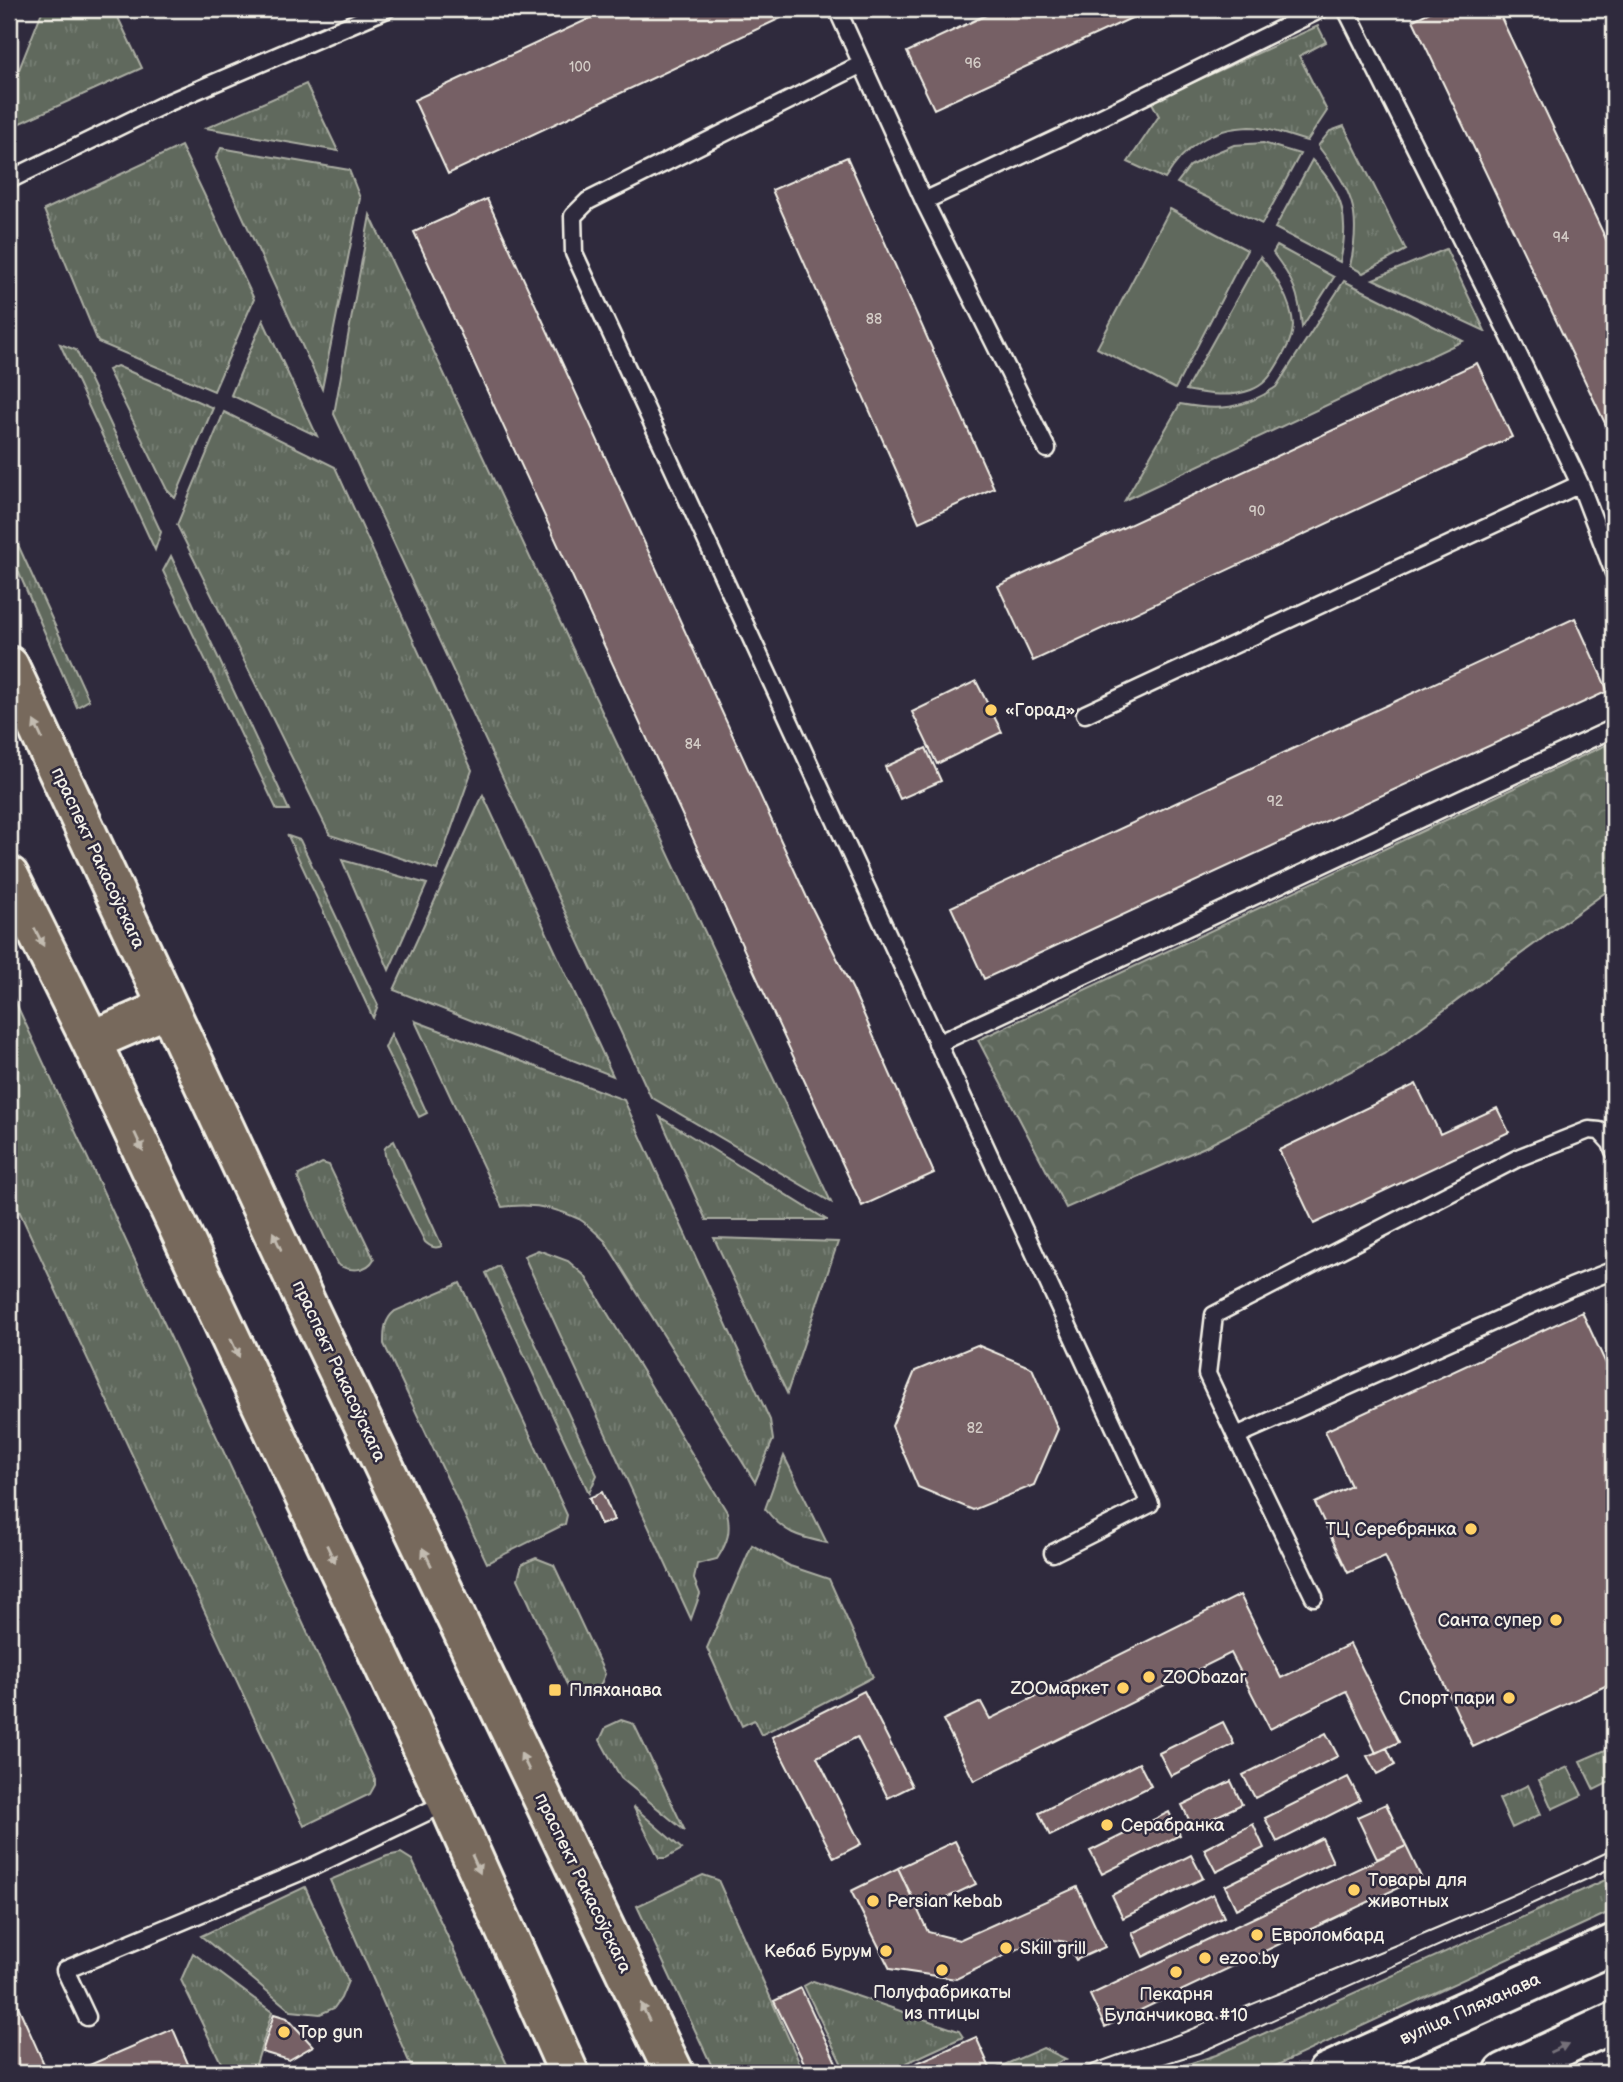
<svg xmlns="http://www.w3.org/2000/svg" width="1623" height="2082" font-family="'Balsamiq Sans',sans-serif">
<defs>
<pattern id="grass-tufts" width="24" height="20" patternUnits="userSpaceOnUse" patternTransform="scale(1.75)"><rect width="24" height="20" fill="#60695d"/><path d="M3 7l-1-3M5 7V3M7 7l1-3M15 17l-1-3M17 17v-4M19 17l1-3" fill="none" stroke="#777f74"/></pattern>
<pattern id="forest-crowns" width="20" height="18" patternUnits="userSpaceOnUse" patternTransform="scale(1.75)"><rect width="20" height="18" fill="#60695d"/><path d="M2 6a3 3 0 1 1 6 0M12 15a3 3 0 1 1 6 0" fill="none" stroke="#777f74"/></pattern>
</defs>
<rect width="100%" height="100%" fill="#2f2a3d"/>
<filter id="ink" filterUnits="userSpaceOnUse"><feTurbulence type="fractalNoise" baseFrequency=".0143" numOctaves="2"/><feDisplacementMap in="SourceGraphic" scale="14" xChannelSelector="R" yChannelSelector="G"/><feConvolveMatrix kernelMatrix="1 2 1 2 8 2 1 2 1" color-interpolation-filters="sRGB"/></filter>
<g filter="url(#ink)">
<!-- grass -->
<path fill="url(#grass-tufts)" stroke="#aaada2" stroke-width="2" d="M43,9H114L142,68L9,128V95Z
M1318,26L1326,42L1299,56L1327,111L1307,141C1289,136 1267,127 1249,127C1210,128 1184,147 1165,179L1128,162L1159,116L1151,101Z
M306,84L338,151L206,128Z
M1344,126L1406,250L1363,273L1350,266C1363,211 1351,189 1318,146L1330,131Z
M1263,143L1300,154L1262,224L1177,183L1190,166L1210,155L1234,145Z
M181,146L254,299L214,391L98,342L44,210Z
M221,148L349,170L360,198L322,389L216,158Z
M1312,160C1343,191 1350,220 1340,262L1275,228Z
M370,215L831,1202L651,1097L334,414Z
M1277,246L1334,277L1302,327C1299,293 1294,281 1273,253Z
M1446,249L1485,331L1373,279Z
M1260,257C1274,273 1292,302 1293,325C1293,339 1284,353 1277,365C1270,377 1264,385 1251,390C1229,398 1208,394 1186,390Z
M1344,281L1463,341L1125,500L1180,404C1218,411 1243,410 1276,387Z
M263,320L317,436L231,395Z
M60,344L76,350L161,532L155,550Z
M117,366L213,408L175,498L167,490L108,370Z
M224,412L335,467L472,770L437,870L330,835L177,525Z
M9,525L89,700L77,707L9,550Z
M171,556L289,810H277L163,571Z
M483,795L613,1076L394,990Z
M288,836L300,840L378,1005L373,1018Z
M342,860L427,884L389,970Z
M9,988L375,1779V1785L370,1794L304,1826L9,1189Z
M415,1021L624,1100L770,1420L773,1440L755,1482L605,1241C597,1234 588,1224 579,1219C555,1207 528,1203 502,1207Z
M391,1034L427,1113L419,1117L385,1048Z
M660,1117L827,1220H828H706Z
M394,1141L442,1246C435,1249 431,1247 425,1242C418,1227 380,1160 385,1148C387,1145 391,1143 394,1141Z
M322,1163L329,1165L374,1259C367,1272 349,1272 337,1264L298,1179L299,1175Z
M714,1238L838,1242L787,1393Z
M538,1250L568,1261L585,1276L727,1512C731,1531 728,1542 717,1559L697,1564L694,1579L700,1594L691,1619L524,1256Z
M499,1266L597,1475L589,1493L486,1273Z
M460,1283L567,1515L565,1524L487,1563L384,1344C384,1330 384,1320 395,1311Z
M784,1456L827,1543C798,1537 784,1533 765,1509Z
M752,1545L790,1566L829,1579L873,1677L761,1735L754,1720L742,1726L707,1648Z
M536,1558L554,1565L605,1674L599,1689L584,1695L569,1689L518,1579L522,1564Z
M621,1720L634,1724L685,1831L621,1778L600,1740L606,1727Z
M1610,1748L1614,1757V1780L1594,1790L1580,1761Z
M1568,1767L1582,1795L1552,1809L1539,1780Z
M1528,1785L1541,1814L1512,1828L1499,1799Z
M633,1806L682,1849L666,1858H659Z
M401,1853L412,1860L511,2073H416L410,2064L330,1880L387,1856Z
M703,1875L718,1880L804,2073H715L637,1906Z
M1614,1876V1910L1260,2073H1160L1216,2055Z
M305,1887L348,1981L341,1998L334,2008L320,2014L291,2011L201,1936Z
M193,1953L272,2012L255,2068L270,2073H226L181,1980Z
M813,1981L959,2031L963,2037L885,2073H846L804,1986Z
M1043,2048L1066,2059L1035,2073H986Z"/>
<!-- forest -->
<path fill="url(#forest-crowns)" stroke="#aaada2" stroke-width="2" d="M1614,741V886L1384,1054L1205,1147L1066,1208L978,1040Z"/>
<!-- pitch -->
<path fill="#60695d" stroke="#aaada2" stroke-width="2" d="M1170,209L1247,250L1175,389L1097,348Z"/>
<!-- building -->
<path fill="#766065" stroke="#f4f1e8" stroke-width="2" d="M610,9H777L781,18L448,174L414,100Z
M999,9H1151L934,109L907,52Z
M1436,9H1497L1614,256V442L1413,20Z
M847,157L994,488L919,522L772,190Z
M487,199L809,902L853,990L934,1173L862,1206L414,232Z
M1477,363L1512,437L1033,661L998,586Z
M1575,618L1608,691L984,979L951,907Z
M976,681L1002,732L937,764L912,712Z
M926,748L941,781L900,799L885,767Z
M1416,1084L1440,1134L1497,1108L1509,1132L1314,1224L1279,1150Z
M1582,1312L1614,1381V1682L1473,1747L1385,1556L1348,1573L1315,1503L1351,1486L1325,1431Z
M977,1345L1032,1368L1058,1429L1034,1485L973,1510L918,1487L892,1426L915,1371Z
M602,1492L614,1520L601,1525L589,1498Z
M1240,1595L1281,1678L1350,1644L1399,1742L1376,1753L1346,1691L1270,1729L1231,1653L974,1781L943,1720L981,1702L990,1719Z
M864,1691L912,1786L888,1798L857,1737L817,1757L861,1844L834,1858L772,1737Z
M1223,1722L1234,1744L1171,1776L1159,1753Z
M1326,1733L1338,1756L1255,1798L1243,1775Z
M1387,1748L1395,1765L1377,1774L1367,1756Z
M1139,1763L1151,1786L1050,1836L1039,1813Z
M1348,1777L1360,1800L1277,1842L1265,1818Z
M1231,1781L1242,1804L1193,1828L1182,1805Z
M1386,1804L1406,1846L1377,1859L1357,1817Z
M1169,1812L1180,1835L1102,1874L1090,1851Z
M1253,1824L1264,1848L1216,1872L1204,1849Z
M1322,1838L1333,1862L1236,1909L1225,1886Z
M955,1841L976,1884L919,1911L898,1868Z
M1406,1846L1421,1877L1105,2027L1090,1995Z
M1191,1855L1203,1878L1123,1918L1112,1895Z
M898,1868L928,1932L959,1940L1077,1887L1105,1947L1076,1960L1066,1942L1041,1938L956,1979L890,1969L851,1891Z
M1213,1894L1224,1917L1143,1957L1132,1933Z
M9,1986L48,2073H9Z
M801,1988L841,2073H809L774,2001Z
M274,2014L287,2018L313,2046L289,2060L262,2052Z
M173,2029L192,2073H71Z
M976,2037L990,2068L978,2073H894Z"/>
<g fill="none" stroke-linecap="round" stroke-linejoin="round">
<!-- lane casing -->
<g stroke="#f4f1e8" stroke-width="21">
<path id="lane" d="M837,9L924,201L1061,137L1321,9
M1346,9L1508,333L1580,484L1614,573
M862,64L588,201L573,216L574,253L1150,1504L1053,1553
M9,180L167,103L387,9
M924,201L1047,449
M1085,714L1580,484
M937,1044L1614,728
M1236,1436L1207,1374L1214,1315L1520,1157L1589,1130L1600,1131L1611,1143L1614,1151
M1314,1597L1236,1436L1571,1287L1614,1270
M87,2017L65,1970L312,1867L448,1802"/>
</g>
<!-- secondary casing -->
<g stroke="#f4f1e8" stroke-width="44">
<path id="secondary" d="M1327,2073L1614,1944
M1504,2073L1614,2022"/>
</g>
<!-- primary casing -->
<g stroke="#f4f1e8" stroke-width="44">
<path id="primary" d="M9,666L312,1316L674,2073
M9,876L91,1041L448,1802L569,2073
M91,1041L167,1008"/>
</g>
<!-- lane -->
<use href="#lane" stroke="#2f2a3d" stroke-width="16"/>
<!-- secondary -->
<use href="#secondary" stroke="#2f2a3d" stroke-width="38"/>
<!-- primary -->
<use href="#primary" stroke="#77695c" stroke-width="38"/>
<!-- tram -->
<path stroke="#f4f1e8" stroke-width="2" d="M1073,2073C1109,2056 1150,2046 1187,2031C1330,1972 1474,1915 1614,1849
M1135,2073L1199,2053L1614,1867"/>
</g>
<!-- one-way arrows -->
<defs><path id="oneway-solid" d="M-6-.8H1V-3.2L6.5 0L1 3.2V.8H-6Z" transform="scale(1.75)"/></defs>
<g fill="#c2bbb0">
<use href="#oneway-solid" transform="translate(38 730) rotate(-115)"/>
<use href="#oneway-solid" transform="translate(39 937) rotate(63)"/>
<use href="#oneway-solid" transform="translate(139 1142) rotate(65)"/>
<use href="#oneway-solid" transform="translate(277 1241) rotate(-115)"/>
<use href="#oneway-solid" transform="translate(235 1348) rotate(65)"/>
<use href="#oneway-solid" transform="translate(331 1554) rotate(65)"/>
<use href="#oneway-solid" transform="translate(427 1557) rotate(-116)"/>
<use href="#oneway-solid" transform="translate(525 1762) rotate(-116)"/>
<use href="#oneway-solid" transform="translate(476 1864) rotate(66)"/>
<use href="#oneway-solid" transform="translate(645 2012) rotate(-116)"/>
</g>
<use fill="#747079" href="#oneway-solid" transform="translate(1559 2048) rotate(-25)"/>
</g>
<!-- markers -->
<g fill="#ffd166" stroke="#2f2a3d" stroke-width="2.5">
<circle cx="991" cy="710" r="7"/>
<circle cx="1471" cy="1529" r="7"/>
<circle cx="1556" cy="1620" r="7"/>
<circle cx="1149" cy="1677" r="7"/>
<circle cx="1123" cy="1688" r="7"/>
<rect x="548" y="1683" width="14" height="14" rx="3.5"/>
<circle cx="1509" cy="1698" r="7"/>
<circle cx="1107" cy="1825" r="7"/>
<circle cx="1354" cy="1890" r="7"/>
<circle cx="873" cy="1901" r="7"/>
<circle cx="1257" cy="1935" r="7"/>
<circle cx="1006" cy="1948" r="7"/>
<circle cx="886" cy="1951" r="7"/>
<circle cx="1205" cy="1958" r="7"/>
<circle cx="942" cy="1970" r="7"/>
<circle cx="1176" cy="1972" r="7"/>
<circle cx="284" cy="2032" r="7"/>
</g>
<g text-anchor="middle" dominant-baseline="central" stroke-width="5" stroke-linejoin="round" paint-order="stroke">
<!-- number labels -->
<g font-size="14" fill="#d4cdc7">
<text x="973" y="63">96</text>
<text x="580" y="67">100</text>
<text x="1561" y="237">94</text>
<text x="874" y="319">88</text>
<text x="1257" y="511">90</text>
<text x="693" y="744">84</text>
<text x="1275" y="801">92</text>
<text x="975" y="1428">82</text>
</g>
<!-- poi labels -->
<g font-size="18" fill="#f4f1e8" stroke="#2f2a3d" text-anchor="start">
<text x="1005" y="710">«Горад»</text>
<text x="1457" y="1529" text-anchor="end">ТЦ Серебрянка</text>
<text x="1542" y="1620" text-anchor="end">Санта супер</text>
<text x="1163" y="1677">ZOObazar</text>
<text x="1109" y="1688" text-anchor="end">ZOOмаркет</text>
<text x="569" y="1690">Пляханава</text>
<text x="1495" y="1698" text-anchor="end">Спорт пари</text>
<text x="1121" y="1825">Серабранка</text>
<text x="1368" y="1880">Товары для<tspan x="1368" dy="21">животных</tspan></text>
<text x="887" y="1901">Persian kebab</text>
<text x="1271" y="1935">Евроломбард</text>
<text x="1020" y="1948">Skill grill</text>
<text x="872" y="1951" text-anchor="end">Кебаб Бурум</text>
<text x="1219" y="1958">ezoo.by</text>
<text x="942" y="1992" text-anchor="middle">Полуфабрикаты<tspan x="942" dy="21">из птицы</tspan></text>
<text x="1176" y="1994" text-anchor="middle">Пекарня<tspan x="1176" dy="21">Буланчикова #10</tspan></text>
<text x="298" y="2032">Top gun</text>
</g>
<!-- street labels -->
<g font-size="18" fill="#f4f1e8" stroke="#2f2a3d">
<text transform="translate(98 858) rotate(65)">праспект Ракасоўскага</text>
<text transform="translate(339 1371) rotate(65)">праспект Ракасоўскага</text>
<text transform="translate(583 1883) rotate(64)">праспект Ракасоўскага</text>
<text transform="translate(1470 2009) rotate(-24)">вуліца Пляханава</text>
</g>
</g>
<!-- margin -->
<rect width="1623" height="2082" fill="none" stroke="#2f2a3d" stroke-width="35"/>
<rect x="18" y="18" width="1588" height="2047" fill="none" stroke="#f4f1e8" stroke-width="2.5" filter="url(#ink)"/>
</svg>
